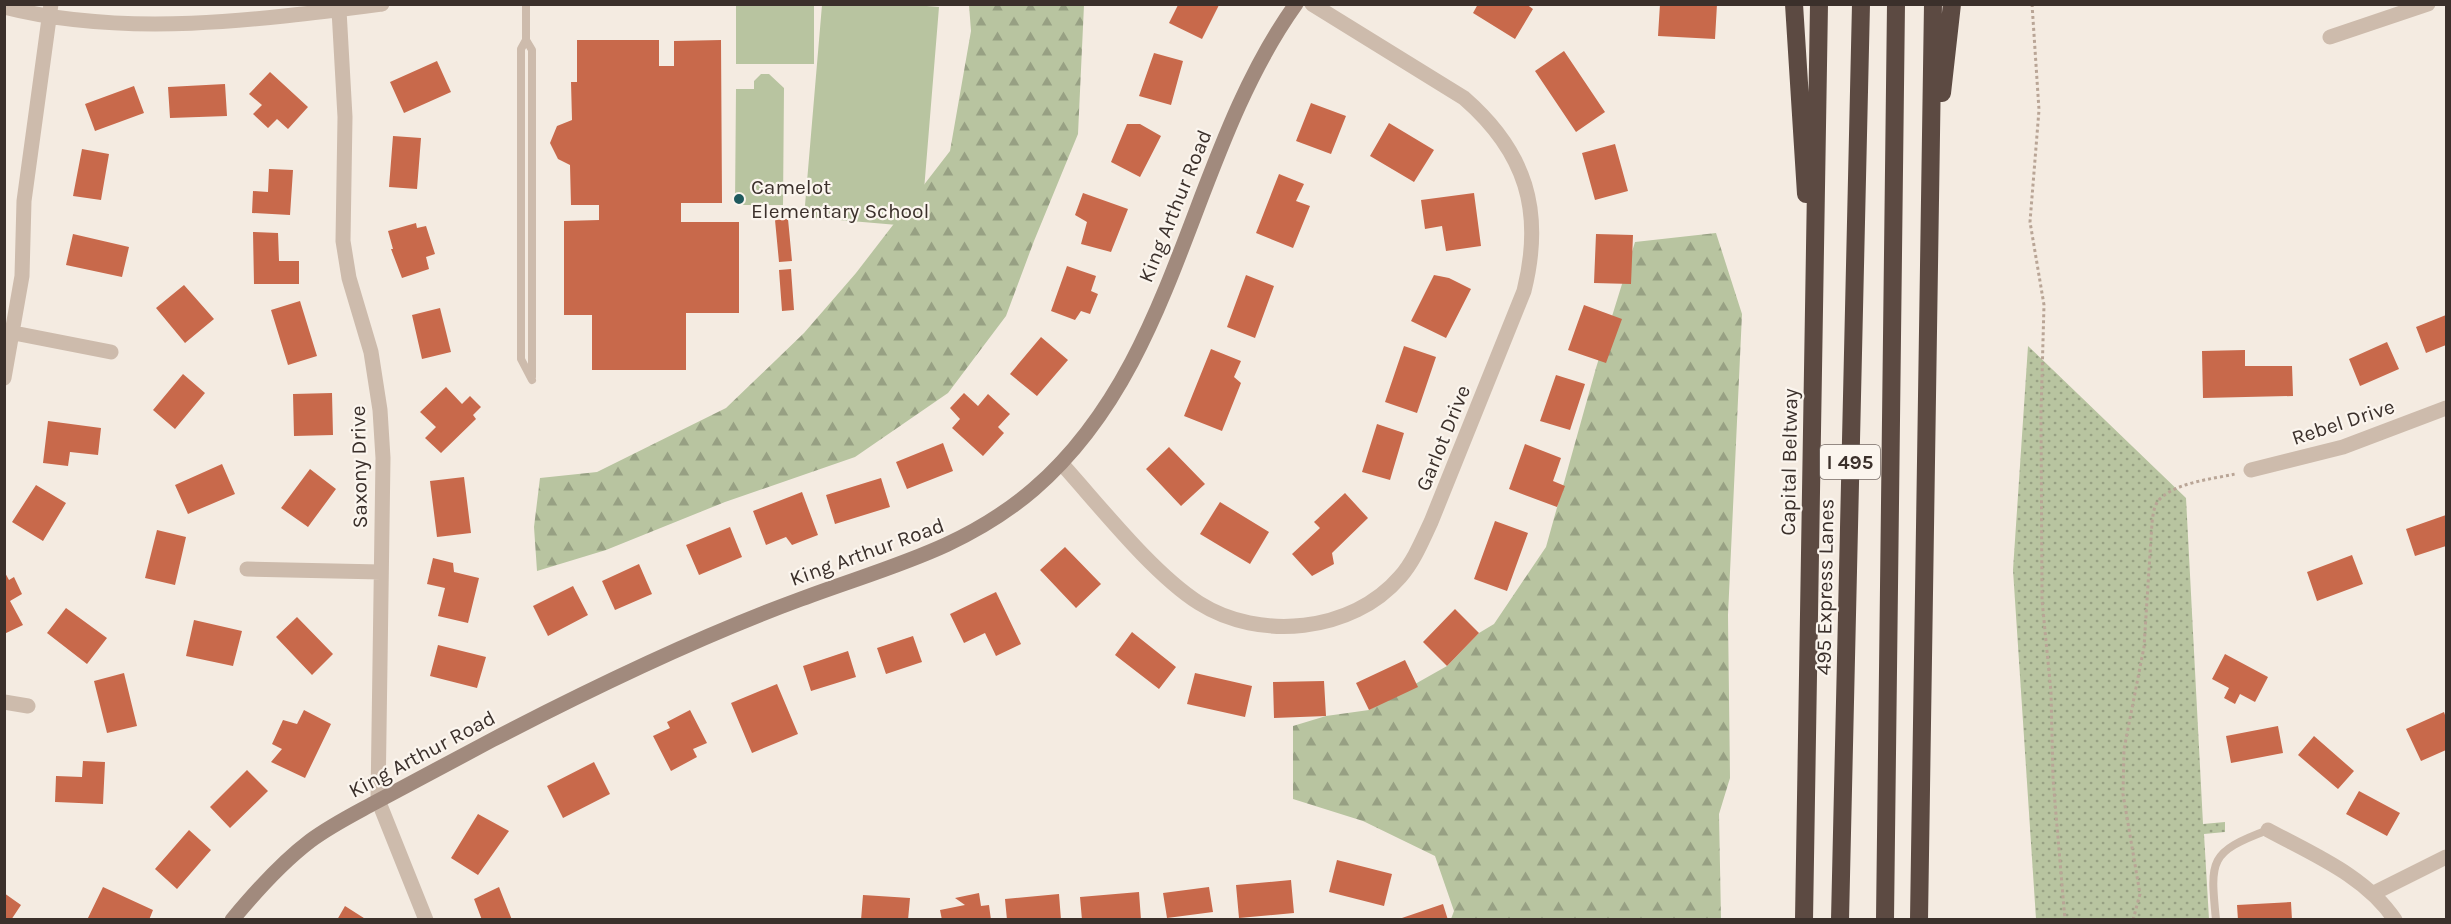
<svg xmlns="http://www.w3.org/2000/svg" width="2451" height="924" font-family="Karla,sans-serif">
<defs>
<pattern id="grass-dots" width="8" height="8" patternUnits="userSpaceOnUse" patternTransform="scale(1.5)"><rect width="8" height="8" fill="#b8c4a0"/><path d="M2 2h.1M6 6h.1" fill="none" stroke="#97a083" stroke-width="1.8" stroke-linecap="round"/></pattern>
<pattern id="forest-firs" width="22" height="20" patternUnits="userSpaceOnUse" patternTransform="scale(1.5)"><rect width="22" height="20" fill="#b8c4a0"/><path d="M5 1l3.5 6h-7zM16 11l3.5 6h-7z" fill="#97a083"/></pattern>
</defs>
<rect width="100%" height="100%" fill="#f4ebe1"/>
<!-- grass -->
<path fill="url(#grass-dots)" d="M2028,346L2186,498L2203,824L2225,822V832L2204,834L2209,919H2036L2013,570Z"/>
<!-- forest -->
<path fill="url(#forest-firs)" d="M969,5H1084L1078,134L1034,241L1006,316L948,393L855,457L725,502L606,550L537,571L534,527L540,478L597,472L726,408L804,333L856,273L950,151L971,31Z
M1716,233L1742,314L1728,615L1730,778L1719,814L1721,919H1451L1454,911L1435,856L1363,821L1293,799V726L1326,716L1369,710L1447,666L1479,633L1494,624L1546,547L1596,368L1635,242Z"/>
<!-- green -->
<path fill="#b8c4a0" d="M902,4L939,7L921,227L804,217L822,5Z
M736,5H814V64H736Z
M761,74H769L784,88L783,205H735L736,89H754V81Z"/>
<!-- building -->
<path fill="#c8694b" d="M1478,4H1526L1533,9L1515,39L1473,13Z
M1660,4H1717L1715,39L1658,36Z
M1178,5H1219L1202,39L1169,23Z
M577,40H659V66H674V41L721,40L722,203H681V222H739V313H686V370H592V315H564V221L599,220V205H571L570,165L558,159L550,143L557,126L572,120L571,82H577Z
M1564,51L1605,112L1576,132L1535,71Z
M1154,53L1183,61L1171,105L1139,96Z
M437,61L451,92L404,113L390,82Z
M270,72L308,107L288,129L277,119L268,128L253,114L262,105L249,94Z
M225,84L227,116L170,118L168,87Z
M134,86L144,113L95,131L85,104Z
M1311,103L1346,116L1331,154L1296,141Z
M1389,123L1434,150L1414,182L1370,156Z
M1127,124H1140L1161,136L1140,177L1111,162Z
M393,136L421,138L417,189L389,187Z
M1615,144L1628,191L1595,200L1582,153Z
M82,149L109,154L101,200L73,196Z
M269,169L293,170L290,215L252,213L253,191L268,192Z
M1279,174L1304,184L1296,201L1310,206L1293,248L1256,233Z
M1083,193L1128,209L1111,252L1081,244L1087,222L1075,215Z
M1474,193L1481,246L1446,251L1442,226L1425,229L1421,200Z
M788,219L792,261L779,262L775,220Z
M416,223L417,228L426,226L435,254L426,257L429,269L402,278L391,249H393L388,231Z
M253,232L278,233L279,261H299V284H254Z
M73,234L129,247L122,277L66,265Z
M1596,234L1633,235L1631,284L1594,283Z
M1067,266L1096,276L1091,291L1098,294L1090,314L1081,311L1075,320L1051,311Z
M791,269L794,310L782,311L779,270Z
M1246,275L1274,286L1255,338L1227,327Z
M1434,275L1449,278L1471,289L1446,338L1411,321Z
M184,285L214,319L185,343L156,308Z
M300,301L317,356L288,365L271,310Z
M1584,305L1622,319L1606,363L1568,350Z
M440,308L451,352L422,359L412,315Z
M2446,315V345L2426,353L2416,327Z
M1041,337L1068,360L1037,396L1010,374Z
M2387,342L2399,369L2360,386L2349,359Z
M1404,346L1436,357L1417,413L1385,402Z
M1211,349L1241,361L1234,377L1241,383L1222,431L1184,416Z
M2245,350V366H2292L2293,396L2203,398L2202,351Z
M183,374L205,393L175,429L153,410Z
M1556,375L1585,384L1570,430L1540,421Z
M446,387L462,404L470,396L481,407L473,415L476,419L441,453L425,438L436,427L420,412Z
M332,393L333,435L294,436L293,394Z
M964,393L978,406L988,394L1010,414L998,427L1004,433L983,456L952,428L960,419L950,408Z
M48,421L101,428L98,455L70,452L68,466L43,463Z
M1377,424L1404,433L1390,480L1362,472Z
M943,443L953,471L907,489L896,462Z
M1525,444L1561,458L1553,481L1565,486L1557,507L1509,489Z
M1169,447L1205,484L1181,506L1146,469Z
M222,464L235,494L188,514L175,485Z
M310,469L336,489L308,527L281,508Z
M464,477L471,533L437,537L430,481Z
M881,478L890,507L835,524L826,495Z
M36,485L66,503L43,541L12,522Z
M802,492L818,535L792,545L786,537L766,545L753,511Z
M1345,493L1368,518L1332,553L1334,564L1312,576L1292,554L1320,528L1314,522Z
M1220,502L1269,532L1250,564L1200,534Z
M2446,515V546L2415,556L2406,529Z
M1495,521L1528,533L1507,591L1474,579Z
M730,527L742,557L699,575L686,545Z
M157,530L186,537L175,585L145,578Z
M1065,547L1101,584L1076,608L1040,570Z
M2352,555L2363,584L2317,601L2307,572Z
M433,558L453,563L454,572L479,578L468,623L438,616L445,588L427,584Z
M639,564L652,594L615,610L602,581Z
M4,571L9,580L14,577L22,594L10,601L23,625L4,634Z
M573,586L588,615L548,636L533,606Z
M996,592L1021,644L996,656L985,633L964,643L950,614Z
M66,608L107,638L87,664L47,633Z
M1455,609L1479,633L1447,666L1423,642Z
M297,617L333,654L312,675L276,637Z
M194,620L242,631L233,666L186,656Z
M1132,632L1176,667L1159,689L1115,655Z
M913,636L922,662L886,674L877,648Z
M438,645L486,657L477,688L430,676Z
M848,651L856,677L811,691L803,666Z
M2225,654L2268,677L2255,702L2240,694L2235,704L2224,698L2229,688L2212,679Z
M1405,660L1418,687L1369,710L1356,683Z
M124,673L137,726L107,733L94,681Z
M1195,673L1252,686L1245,717L1187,704Z
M1324,681L1326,716L1274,718L1273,682Z
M777,684L798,734L752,753L731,703Z
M304,710L331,724L305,778L271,762L282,749L272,744L283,720L297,724Z
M690,710L707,743L693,749L697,757L671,771L653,736L670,728L667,722Z
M2444,712L2446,718V750L2421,761L2406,729Z
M2278,726L2283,753L2231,763L2226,736Z
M2314,736L2354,771L2338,789L2298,755Z
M83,761L105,762L103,804L55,802L56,776L82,777Z
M594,762L610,794L563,818L547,786Z
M247,770L268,791L230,828L210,807Z
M2359,791L2400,813L2387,836L2346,814Z
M478,814L509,831L478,875L451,858Z
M189,830L211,850L177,889L155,869Z
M1337,860L1392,874L1384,906L1329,892Z
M1291,880L1294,913L1239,918L1236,885Z
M103,887L153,910L149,920H87Z
M499,887L512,920H482L474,899Z
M1209,887L1213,912L1167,918L1163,893Z
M1139,892L1141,920H1082L1080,897Z
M4,893L21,905L11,920H4Z
M979,893L981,906L989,905L991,920H942L940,910L965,905L955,898Z
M1059,894L1061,920H1007L1005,899Z
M863,895L910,898L908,920H861Z
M2291,902L2292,920H2238L2237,905Z
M1443,904L1448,920H1399V919Z
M345,906L367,920H337Z"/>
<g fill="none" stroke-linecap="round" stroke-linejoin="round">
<!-- path -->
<path stroke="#b9a596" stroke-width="3" stroke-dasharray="3 3" stroke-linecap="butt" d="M2032,4L2039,110L2030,222L2044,305L2041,413L2042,600L2051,692L2053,779L2065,920
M2133,920L2140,894L2123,794L2124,749L2144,647L2152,523C2153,514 2154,503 2162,497C2180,482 2212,479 2235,474"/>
<!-- lane -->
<path stroke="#cdbbac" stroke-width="8" d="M526,4V40L521,49V359L532,380
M526,40L532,50V377
M2216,920C2210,860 2209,852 2268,830"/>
<!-- street -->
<path stroke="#cdbbac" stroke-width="15" d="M4,7C125,38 260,20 382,4
M339,10L345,117L343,241L349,278L371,352L380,410L383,458L378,800L426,920
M2330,37L2428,4
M14,333L111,352
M4,378L22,276L24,201L51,4
M1061,463C1099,505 1152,573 1199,603C1259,641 1352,633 1400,577C1414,561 1422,541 1431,522L1524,291C1544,211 1526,152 1464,98L1312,4
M2251,470L2343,447L2446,408
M247,569L381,572
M4,702L28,706
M2268,830C2312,854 2366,876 2395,920
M2374,893L2446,857"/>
<!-- secondary -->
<path stroke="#a18a7d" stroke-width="15" d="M232,920C256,891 281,863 310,841C330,826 352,815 374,803C413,782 452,761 492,740C592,688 695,638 801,599C886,567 963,550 1034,489C1179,364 1188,155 1296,4"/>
<!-- highway -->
<path stroke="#5c4a42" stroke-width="18" d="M1794,4L1806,194
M1942,93L1952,4
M1804,920L1819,4
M1840,920L1861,4
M1885,920L1896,4
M1919,920L1933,4"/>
</g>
<!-- markers -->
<circle fill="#1f5a5e" stroke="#fbf5ee" stroke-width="2" cx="739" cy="199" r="6"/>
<g text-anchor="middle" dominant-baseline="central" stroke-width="4.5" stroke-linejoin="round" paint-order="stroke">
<!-- shield labels -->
<rect fill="#fbf5ee" stroke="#756b66" stroke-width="1.5" x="1820" y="445" width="60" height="34" rx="4.5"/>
<g font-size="20" font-weight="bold" fill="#3b302b">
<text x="1850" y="462">I 495</text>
</g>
<!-- poi labels -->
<g font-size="21" fill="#3b302b" stroke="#fbf5ee" text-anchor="start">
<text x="751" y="187">Camelot<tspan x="751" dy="24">Elementary School</tspan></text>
</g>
<!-- street labels -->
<g font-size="21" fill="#3b302b" stroke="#fbf5ee">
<text transform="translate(1175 206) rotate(-68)">King Arthur Road</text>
<text transform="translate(2343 422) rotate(-18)">Rebel Drive</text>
<text transform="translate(1443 438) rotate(-68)">Garlot Drive</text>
<text transform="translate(1789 462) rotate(-89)">Capital Beltway</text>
<text transform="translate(359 467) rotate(-91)">Saxony Drive</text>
<text transform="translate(867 552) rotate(-20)">King Arthur Road</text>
<text transform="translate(1825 587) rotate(-89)">495 Express Lanes</text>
<text transform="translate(422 754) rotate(-28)">King Arthur Road</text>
</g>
</g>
<!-- border -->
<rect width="2451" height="924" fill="none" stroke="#3b302b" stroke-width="12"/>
</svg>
